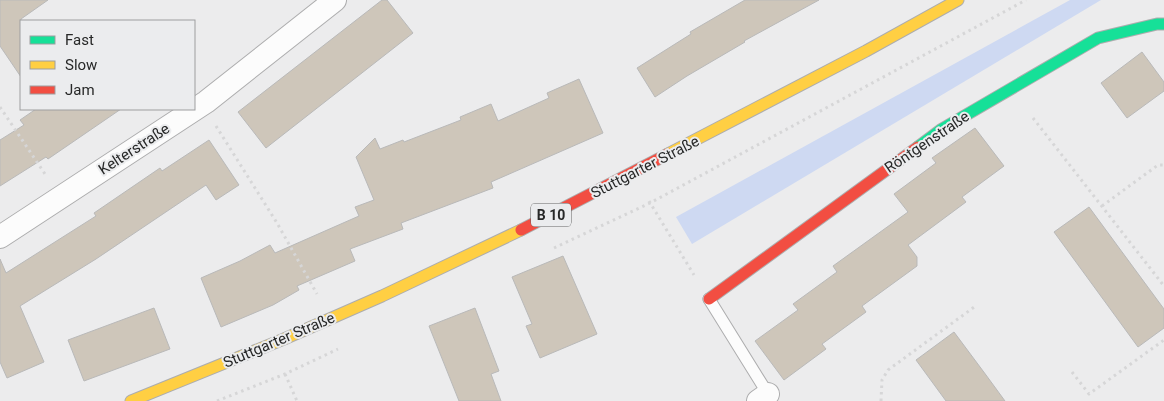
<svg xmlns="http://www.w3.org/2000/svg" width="1164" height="401" font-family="Roboto,sans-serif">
<rect width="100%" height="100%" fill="#ececed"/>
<!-- green -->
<path fill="#ced9f2" d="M1070,0H1101L692,244L676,217Z"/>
<!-- building -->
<path fill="#cec6ba" stroke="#b9b9b9" d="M0,0H48L21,19V77L0,46Z
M382,0H387L413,33L266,148L238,112Z
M745,0H819L744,41L745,42L687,76L655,97L637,68L691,34L690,32Z
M1142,52L1164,82V91L1127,118L1101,83Z
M579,79L603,133L491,182L493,188L401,223L403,229L350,249L355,261L297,286L299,290L273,305L221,327L201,278L240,261L270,245L275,253L359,216L355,207L374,200L356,157L375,138L380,149L403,140L404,142L461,120L460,117L491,104L498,121L549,98L547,93Z
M36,109H121L48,159L46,157L0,186V140L24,125L20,120Z
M975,128L1004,166L962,197L966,202L908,245L917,257V266L862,306L866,312L822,344L826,349L784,380L755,341L798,310L793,304L837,272L833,266L908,212L894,194L936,163L932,158Z
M209,140L239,185L216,200L206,185L96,259L20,306L44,362L7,378L0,362V259L6,273L96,216L94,213L160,168L162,171Z
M1089,207L1164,309V328L1138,347L1054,232Z
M563,256L597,334L540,358L526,326L532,324L512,277Z
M154,308L170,349L84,381L68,340Z
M475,308L499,371L491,374L501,401H459L429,326Z
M954,332L986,375L1005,401H946L916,360Z"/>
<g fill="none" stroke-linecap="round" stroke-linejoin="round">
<!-- lane casing -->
<g stroke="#adadae" stroke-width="13">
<path id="lane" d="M709,299L768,394"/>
</g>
<!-- street casing -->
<g stroke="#adadae" stroke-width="24">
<path id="street" d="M0,237L206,102L335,0
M758,401L768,394"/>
</g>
<!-- fast casing -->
<g stroke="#adadae" stroke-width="13">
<path id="fast" d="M918,147L942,129L1098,38L1157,24H1164"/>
</g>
<!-- slow casing -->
<g stroke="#adadae" stroke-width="13">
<path id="slow" d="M668,154L866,51L958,0
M131,401L284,339L382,296L521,230"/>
</g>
<!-- jam casing -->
<g stroke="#adadae" stroke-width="13">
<path id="jam" d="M521,230L668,154
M709,299L918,147"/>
</g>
<!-- path -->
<path stroke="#d6d6d7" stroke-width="3" stroke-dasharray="2.5 4" stroke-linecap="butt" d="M0,107L47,177
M1033,118L1164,286
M216,126L277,223L317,294
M649,201L694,275
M1102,206L1158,165H1164
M554,248L650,203L1026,0
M1072,372L1089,394L1164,340
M285,374L297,401
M217,401L285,374L338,349
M881,401L882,380L888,370L977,305"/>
<!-- lane -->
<use href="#lane" stroke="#fcfcfc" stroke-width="11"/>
<!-- street -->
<use href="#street" stroke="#fcfcfc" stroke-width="22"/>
<!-- fast -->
<use href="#fast" stroke="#16e098" stroke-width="11"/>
<!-- slow -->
<use href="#slow" stroke="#ffcf43" stroke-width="11"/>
<!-- jam -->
<use href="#jam" stroke="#f24e42" stroke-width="11"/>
</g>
<g text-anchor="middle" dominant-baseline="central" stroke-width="4" stroke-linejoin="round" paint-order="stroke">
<!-- shield labels -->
<rect fill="#ebecee" stroke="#626363" stroke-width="1" x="531" y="203.5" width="40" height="23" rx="4"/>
<g font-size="14" font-weight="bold" fill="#272828">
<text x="551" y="215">B 10</text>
</g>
<!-- street labels -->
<g font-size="15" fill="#272828" stroke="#ebecee">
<text transform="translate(927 142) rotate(-34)">Röntgenstraße</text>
<text transform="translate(134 149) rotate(-33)">Kelterstraße</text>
<text transform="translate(645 167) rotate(-27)">Stuttgarter Straße</text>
<text transform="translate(279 340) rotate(-23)">Stuttgarter Straße</text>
</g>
</g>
<!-- legend -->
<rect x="20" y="20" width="175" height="90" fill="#ebecee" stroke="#9d9e9f"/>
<rect x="30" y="36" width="25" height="8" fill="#16e098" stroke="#9d9e9f"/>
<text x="65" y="45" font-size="15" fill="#272828">Fast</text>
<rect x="30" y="61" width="25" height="8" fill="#ffcf43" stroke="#9d9e9f"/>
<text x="65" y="70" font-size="15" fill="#272828">Slow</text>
<rect x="30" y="86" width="25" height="8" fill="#f24e42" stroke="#9d9e9f"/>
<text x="65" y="95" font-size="15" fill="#272828">Jam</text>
</svg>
